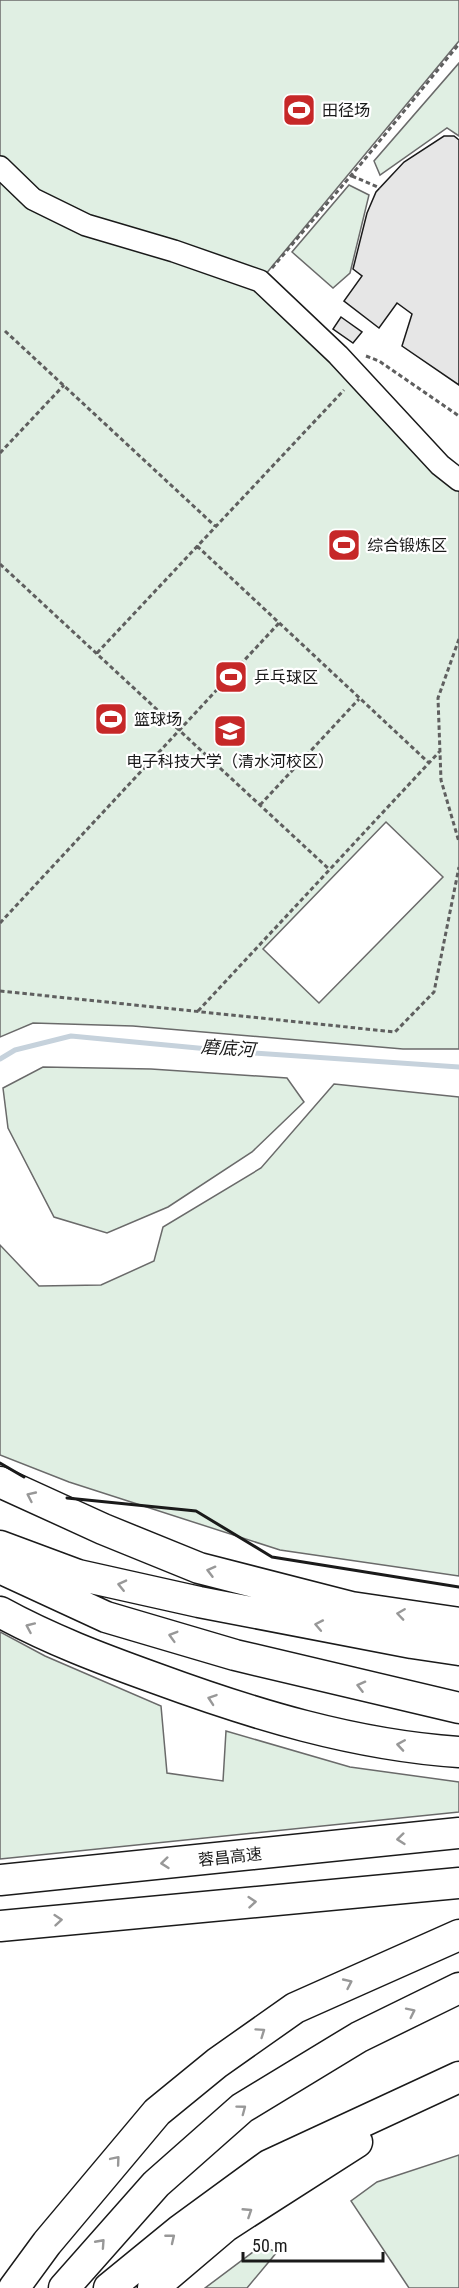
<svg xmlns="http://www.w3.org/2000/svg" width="459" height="2288" font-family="'Roboto Condensed','Noto Sans SC',sans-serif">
<rect width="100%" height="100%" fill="#fff"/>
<!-- green -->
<path fill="#e0efe3" stroke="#6a6a6a" stroke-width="1.5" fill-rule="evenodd" d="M0,0H459V41L260,281L459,480V1049H403L133,1026L33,1023L0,1037ZM386,822L443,877L319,1003L263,949Z
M459,63V136L447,128L380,175L374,161Z
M349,185L369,195L350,273L333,288L292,252Z
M43,1067L151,1069L287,1078L304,1102L252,1152L168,1207L107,1233L54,1217L8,1128L3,1088Z
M334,1084L459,1097V1576L280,1550L69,1482L0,1455V1245L39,1286L101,1285L154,1261L163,1227L261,1168Z
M0,1632L45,1656L161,1706L167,1773L223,1781L226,1731L350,1767L459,1782V1812L0,1859Z
M459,2155V2288H409L351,2201L377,2182Z
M261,2246L277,2252L247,2288H205Z"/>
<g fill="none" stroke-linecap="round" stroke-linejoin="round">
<!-- stream -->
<path stroke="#c6d2dc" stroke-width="5" d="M0,1059L15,1050L71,1036L240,1052L459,1067"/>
</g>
<!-- building -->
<path fill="#e6e6e6" stroke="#1a1a1a" stroke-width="1.5" d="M444,136H454L459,140V385L402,346L412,314L397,303L379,328L344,301L362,276L353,269L367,213L376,192L404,162Z
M341,317L362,332L353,343L333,329Z"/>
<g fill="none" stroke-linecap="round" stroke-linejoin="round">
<!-- minor casing -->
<g stroke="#1a1a1a" stroke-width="24">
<path id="minor" d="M0,167L33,199L86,225L174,251L260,281L338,355L440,465L459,480"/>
</g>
<!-- highway casing -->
<g stroke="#1a1a1a" stroke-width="33">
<path id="highway" d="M0,1482L103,1529L199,1568L351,1607L459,1623
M0,1546L78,1575L199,1602L412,1643L459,1650
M0,1568L106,1617L235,1655L459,1708
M0,1612C49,1639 102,1659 155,1678C253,1714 354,1745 459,1752
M0,1880L459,1833
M0,1926L459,1883
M14,2288L47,2243L157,2112L217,2063L295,2008L459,1935
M64,2288L156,2184L242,2108L359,2037L459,1988
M109,2288L180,2230L269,2165L459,2077
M153,2288L226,2226L357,2142"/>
</g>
<!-- path -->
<path stroke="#5f5f5f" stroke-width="3" stroke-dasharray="4.5 3" stroke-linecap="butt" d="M352,176L380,188
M272,268L360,165L459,44
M5,331L215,526
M366,356L379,361L459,416
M0,453L64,385
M197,546L429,763
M0,564L330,870
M459,639L438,698L441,780L459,842
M97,653L344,390
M260,805L359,699
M0,923L279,623
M0,991L395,1032L434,992L459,867
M198,1011L440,751"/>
<!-- minor -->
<use href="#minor" stroke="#fff" stroke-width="21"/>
<!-- highway -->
<use href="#highway" stroke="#fff" stroke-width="30"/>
<!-- wall -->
<path stroke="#1a1a1a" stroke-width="3" d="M0,1463L24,1477
M67,1498L196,1511L272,1557L459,1587"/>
</g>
<!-- one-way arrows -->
<defs><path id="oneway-chevron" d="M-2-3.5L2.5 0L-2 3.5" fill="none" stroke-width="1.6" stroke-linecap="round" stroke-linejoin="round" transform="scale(1.5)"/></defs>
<g stroke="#989898">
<use href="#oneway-chevron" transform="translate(31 1496) rotate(-155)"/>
<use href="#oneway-chevron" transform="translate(211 1571) rotate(-165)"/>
<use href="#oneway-chevron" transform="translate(122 1585) rotate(-167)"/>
<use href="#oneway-chevron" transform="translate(401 1614) rotate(-172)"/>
<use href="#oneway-chevron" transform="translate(319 1625) rotate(-169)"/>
<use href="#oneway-chevron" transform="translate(30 1627) rotate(-156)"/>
<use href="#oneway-chevron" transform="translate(173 1636) rotate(-164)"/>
<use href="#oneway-chevron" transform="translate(361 1686) rotate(-166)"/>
<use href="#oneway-chevron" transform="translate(212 1699) rotate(-161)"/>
<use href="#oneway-chevron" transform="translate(401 1745) rotate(-171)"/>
<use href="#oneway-chevron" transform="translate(401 1839) rotate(174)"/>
<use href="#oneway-chevron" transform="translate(165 1863) rotate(174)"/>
<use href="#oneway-chevron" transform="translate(252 1902) rotate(-5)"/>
<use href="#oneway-chevron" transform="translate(58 1920) rotate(-5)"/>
<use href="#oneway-chevron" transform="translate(348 1983) rotate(-25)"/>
<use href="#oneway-chevron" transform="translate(411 2012) rotate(-26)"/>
<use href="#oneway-chevron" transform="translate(261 2032) rotate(-35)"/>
<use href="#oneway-chevron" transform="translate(242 2109) rotate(-37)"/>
<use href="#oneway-chevron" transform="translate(116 2160) rotate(-50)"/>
<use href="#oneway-chevron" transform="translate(248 2212) rotate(-33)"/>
<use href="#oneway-chevron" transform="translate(171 2238) rotate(-39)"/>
<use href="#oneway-chevron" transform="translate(101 2243) rotate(-48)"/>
</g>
<!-- icons -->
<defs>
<g id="stadium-square" transform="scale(1.725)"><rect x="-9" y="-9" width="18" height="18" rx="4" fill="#c62828" stroke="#fff"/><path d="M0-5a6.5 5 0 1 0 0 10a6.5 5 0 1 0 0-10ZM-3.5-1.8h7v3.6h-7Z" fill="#fff"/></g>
<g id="university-square" transform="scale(1.725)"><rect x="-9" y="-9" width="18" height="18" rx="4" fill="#c62828" stroke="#fff"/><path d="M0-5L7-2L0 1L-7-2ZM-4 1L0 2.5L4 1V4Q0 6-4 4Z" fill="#fff"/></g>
</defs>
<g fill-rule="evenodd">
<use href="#stadium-square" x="299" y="110"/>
<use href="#stadium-square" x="344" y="545"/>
<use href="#stadium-square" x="231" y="677"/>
<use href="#stadium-square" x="111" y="719"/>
<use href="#university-square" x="230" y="731"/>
</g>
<g text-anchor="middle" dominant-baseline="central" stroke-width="4.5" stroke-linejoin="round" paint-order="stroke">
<!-- poi labels -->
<g font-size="16" fill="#1a1a1a" stroke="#fff" text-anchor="start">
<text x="322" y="110">田径场</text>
<text x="367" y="545">综合锻炼区</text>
<text x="254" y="677">乒乓球区</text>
<text x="134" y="719">篮球场</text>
<text x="230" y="761" text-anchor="middle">电子科技大学（清水河校区）</text>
</g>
<!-- street labels -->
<g font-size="16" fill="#1a1a1a" stroke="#fff">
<text transform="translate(230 1857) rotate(-6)">蓉昌高速</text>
</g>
<!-- water labels -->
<g font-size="18" font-style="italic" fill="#1a1a1a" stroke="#fff">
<text transform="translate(228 1048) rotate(4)">磨底河</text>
</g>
</g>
<!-- scale -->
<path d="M243 2252v9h140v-9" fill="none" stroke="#1a1a1a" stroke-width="3"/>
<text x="252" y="2252" font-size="18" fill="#1a1a1a" stroke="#ffffff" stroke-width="4.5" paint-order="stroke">50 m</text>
</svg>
